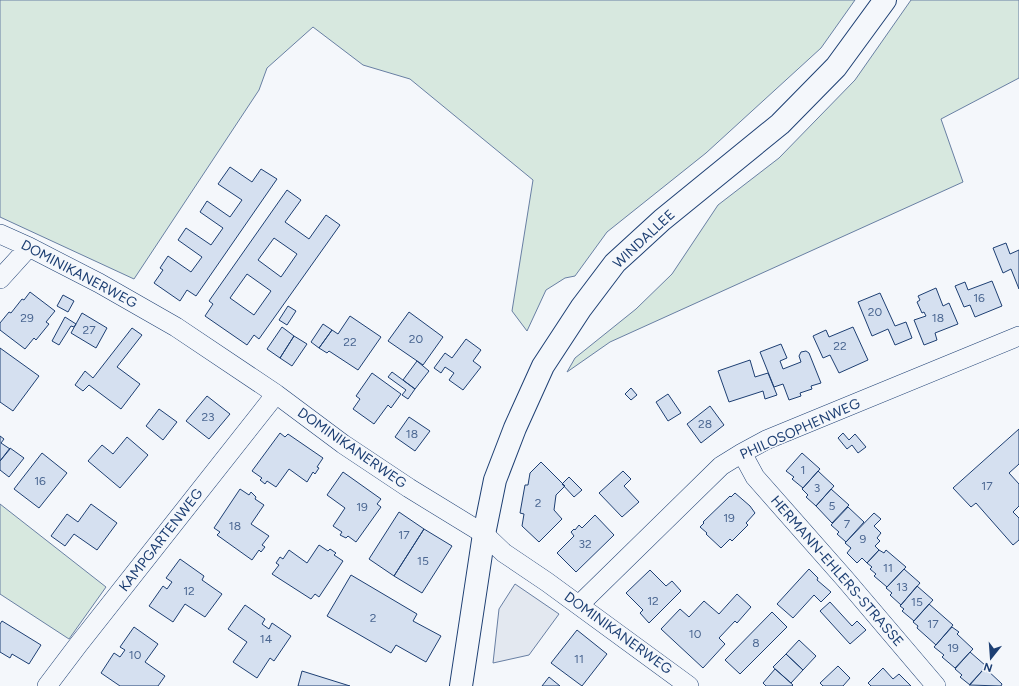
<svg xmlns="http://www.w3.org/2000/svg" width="1019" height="686" font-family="Figtree,sans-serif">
<rect width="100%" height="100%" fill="#f4f7fb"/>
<!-- green -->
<path fill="#d7e8df" stroke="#687fa3" d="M0,0H855L821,48L706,153L607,232L575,276L565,278L546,290L527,331L512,311L533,180L410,79L363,65L313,27L267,68L259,90L134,279L0,217Z
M911,0H1019V78L941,119L963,182L610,342L567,372L575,358L636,309L672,274L718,205L779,158L855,80Z
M0,504L106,587L69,639L0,594Z"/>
<!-- parking -->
<path fill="#e3e8f0" stroke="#687fa3" d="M515,584L559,614L529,655L493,663L499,609Z"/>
<!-- building -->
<path fill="#d5e0f0" stroke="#1d3f73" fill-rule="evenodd" d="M230,167L252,182L261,169L277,179L196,296L187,290L180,301L154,283L163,270L160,268L168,256L191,272L202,257L178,240L186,228L211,245L223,228L200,212L207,201L230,217L242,200L218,184Z
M287,190L301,200L285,222L309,239L326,215L340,225L259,339L254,335L247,345L205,316L213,304L209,301ZM274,238L297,254L281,277L258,260ZM247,274L271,291L254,315L230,298Z
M1006,243L1010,254L1019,250V289L1011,269L1003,273L993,248Z
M992,281L1002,306L975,317L970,305L964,307L955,286L965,282L968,290Z
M936,288L943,306L949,303L958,324L935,333L937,340L924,345L914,320L926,316L924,312L922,313L917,302L920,300L918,296Z
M30,292L55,311L46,322L49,324L36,340L34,338L25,349L0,330V323L9,312L11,313L22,299L24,300Z
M880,293L895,326L906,322L912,338L895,345L888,329L872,336L858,302Z
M63,295L74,301L68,312L57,306Z
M288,306L296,311L287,325L279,320Z
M409,312L443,337L423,365L388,341Z
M82,313L107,328L96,348L71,333Z
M350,316L381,337L358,370L329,351L327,353L319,348L332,330L338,334Z
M65,317L76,324L74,327L71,326L59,345L52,341Z
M323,324L332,330L319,348L311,342Z
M282,327L294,336L280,358L267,349Z
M853,327L868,360L839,373L830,355L823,358L813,336L826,330L829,337Z
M132,328L142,335L117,367L140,384L121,409L89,385L83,391L75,385L85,371L93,378Z
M294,336L307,344L292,366L280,358Z
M466,339L481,350L473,361L481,367L463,390L449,380L454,373L445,367L441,373L434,368L445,353L452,358Z
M781,344L787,358L780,361L783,369L801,362L799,356L801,352L806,351L809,353L821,383L811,386L812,389L800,393L801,396L789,400L783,384L774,387L760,352Z
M0,348L39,376L13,411L0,402Z
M750,360L755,377L768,373L777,395L765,399L763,391L729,402L718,371Z
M417,361L429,371L415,389L403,380Z
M392,372L415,389L408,399L402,395L406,390L388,377Z
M372,373L401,394L391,408L388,405L374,424L353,409L360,399L356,396Z
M631,388L637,395L631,400L625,394Z
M668,394L681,413L668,421L656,402Z
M207,396L230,414L209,439L186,421Z
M710,406L724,425L701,443L687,424Z
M159,409L177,422L163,440L146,426Z
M409,417L430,431L415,451L395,437Z
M1019,429V464L1009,473L1019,484V506L1013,512L1019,518V540L1013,545L976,503L971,507L953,488Z
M280,433L285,437L288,434L323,458L317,467L319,468L315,474L313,472L307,482L289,469L276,487L267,481L265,484L260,480L262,478L252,471Z
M843,433L849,440L855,434L866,447L858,453L852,445L847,449L838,438Z
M0,436L4,439L1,443L10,449L0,461Z
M127,437L148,455L120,488L88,461L102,445L113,454Z
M10,448L24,458L9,477L0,470V461Z
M42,453L67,473L39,508L14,489Z
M802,453L820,469L803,488L792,479L794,477L786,471Z
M541,462L565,486L556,495L554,510L562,519L539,542L522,526L524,514L520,513L525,485H528L530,473Z
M623,471L631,479L624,486L639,502L622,517L599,493Z
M818,471L834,486L816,506L806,497L808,495L802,489Z
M343,472L381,499L377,504L381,507L356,542L348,536L346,538L340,535L342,532L333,526L345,508L327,495Z
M569,477L582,490L574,497L562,484Z
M240,489L249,495L251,492L256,497L255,499L264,505L251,524L269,536L262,545L265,547L261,552L259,550L252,560L217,535L220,532L214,528Z
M831,489L849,505L832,523L816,506Z
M735,493L750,506L755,513L746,523L748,525L732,541L730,539L721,548L706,534L707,533L700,527L704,523L703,522L730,496L731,497Z
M91,504L117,523L97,550L74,534L65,546L51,536L67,514L78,522Z
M848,507L864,522L846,542L837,534L839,532L831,525Z
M399,512L424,529L394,576L369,559Z
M874,513L881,519L874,526L881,533L877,538L880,541L875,546L879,550L867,563L862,558L857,563L847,553L851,548L845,543Z
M595,515L614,535L576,572L557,553L574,536L571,532L574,529L575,530L579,525L582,528Z
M424,529L452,546L422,593L394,576Z
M319,545L328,551L330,549L336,553L334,555L343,561L319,597L315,594L311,599L272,574L279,565L276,563L280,557L283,559L289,550L307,563Z
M879,550L884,553L886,550L906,567L887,587L874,576L876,574L870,569L872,567L867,563Z
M180,559L204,576L202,580L222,594L205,617L185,604L173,622L149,606L163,586L167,589L172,582L166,578Z
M809,569L818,578L817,580L831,592L821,602L814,595L793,618L777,604Z
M904,569L920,583L901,605L890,595L892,593L886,588Z
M650,570L666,586L672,581L681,591L649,623L640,613L643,610L626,593Z
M351,575L417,614L413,621L441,636L426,662L396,645L391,653L327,616Z
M917,586L933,600L914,621L902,611L904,609L900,606Z
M737,594L751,607L737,623L735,621L719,638L725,644L703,668L661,629L680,609L689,617L704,601L719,614Z
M830,602L852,626L857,621L866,630L850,644L820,611Z
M929,604L953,625L936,645L917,628L918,626L913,622Z
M245,605L265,619L262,624L269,629L272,623L291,636L274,661L270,658L257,678L233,662L247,642L228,629Z
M772,612L787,627L740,674L725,660Z
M2,621L41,645L29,664L12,654L10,658L0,652V624Z
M134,627L158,644L145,662L165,676L158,686H120L101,673L114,653L120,657L125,650L120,647Z
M952,627L959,632L957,634L973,649L955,668L942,657L944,655L934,647Z
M577,630L607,654L582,686L551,663Z
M799,640L816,656L803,670L786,654Z
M970,652L986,666L970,685L960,677L962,675L955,669Z
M786,654L803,670L791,683L773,667Z
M838,666L850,678L843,686H823L820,683Z
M883,668L893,679L899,674L911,686H871L868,683Z
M985,668L1002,684L1001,686L969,685Z
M775,669L793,685L792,686H766L763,683Z
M302,671L350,686H298Z
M549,677L560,686H542Z"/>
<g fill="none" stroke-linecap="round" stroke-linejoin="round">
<!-- minor casing -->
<g stroke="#1d3f73" stroke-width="20">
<path id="minor" d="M0,234L29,247L99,283L176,327L276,394L343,444L409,488L484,534L504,553L547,582L689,686
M0,279L29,247
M742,453L755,477L845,579L936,686
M579,605L721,466L742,453L766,440L1019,336
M47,686L78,645L276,394"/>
</g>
<!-- major casing -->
<g stroke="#1d3f73" stroke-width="24">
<path id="major" d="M461,686L484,534L495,480L515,428L543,366L581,308L615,263L662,220L780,124L836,67L885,0"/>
</g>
<!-- minor -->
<use href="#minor" stroke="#f4f7fb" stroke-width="19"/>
<!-- major -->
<use href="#major" stroke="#f4f7fb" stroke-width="22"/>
</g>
<g text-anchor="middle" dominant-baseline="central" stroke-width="3" stroke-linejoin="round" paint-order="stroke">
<!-- number labels -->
<g font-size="12" fill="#4b6792">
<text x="979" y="298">16</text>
<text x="875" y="312">20</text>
<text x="27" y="318">29</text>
<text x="938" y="318">18</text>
<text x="89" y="330">27</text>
<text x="416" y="339">20</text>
<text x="350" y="342">22</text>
<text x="840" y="346">22</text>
<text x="208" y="417">23</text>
<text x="705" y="424">28</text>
<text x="412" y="434">18</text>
<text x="803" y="470">1</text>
<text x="40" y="481">16</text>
<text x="987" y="486">17</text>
<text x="817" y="488">3</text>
<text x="538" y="503">2</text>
<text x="832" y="506">5</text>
<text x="362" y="507">19</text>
<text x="729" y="518">19</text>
<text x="847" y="524">7</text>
<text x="235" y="526">18</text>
<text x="404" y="535">17</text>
<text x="863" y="539">9</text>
<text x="585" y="544">32</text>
<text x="423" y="561">15</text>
<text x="888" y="568">11</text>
<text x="902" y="587">13</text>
<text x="189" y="591">12</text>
<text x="653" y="601">12</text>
<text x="917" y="602">15</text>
<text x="373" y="618">2</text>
<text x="933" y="624">17</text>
<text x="695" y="634">10</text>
<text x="266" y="639">14</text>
<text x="756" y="643">8</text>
<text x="953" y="648">19</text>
<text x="135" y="655">10</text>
<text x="579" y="659">11</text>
</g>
<!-- street labels -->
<g font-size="14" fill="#1d3f73" stroke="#f4f7fb">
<text transform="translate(644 239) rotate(-43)">WINDALLEE</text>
<text transform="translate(79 274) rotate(28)">DOMINIKANERWEG</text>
<text transform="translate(800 429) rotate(-24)">PHILOSOPHENWEG</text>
<text transform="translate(352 448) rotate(35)">DOMINIKANERWEG</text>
<text transform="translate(161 540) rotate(-52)">KAMPGARTENWEG</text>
<text transform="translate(837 571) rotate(49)">HERMANN-EHLERS-STRASSE</text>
<text transform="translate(618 633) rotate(36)">DOMINIKANERWEG</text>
</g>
</g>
<!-- north arrow -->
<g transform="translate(991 658) rotate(197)" stroke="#f4f7fb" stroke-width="3" paint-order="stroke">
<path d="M0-3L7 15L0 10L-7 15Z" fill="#1d3f73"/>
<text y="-6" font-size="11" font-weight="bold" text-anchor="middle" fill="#1d3f73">N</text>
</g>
</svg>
